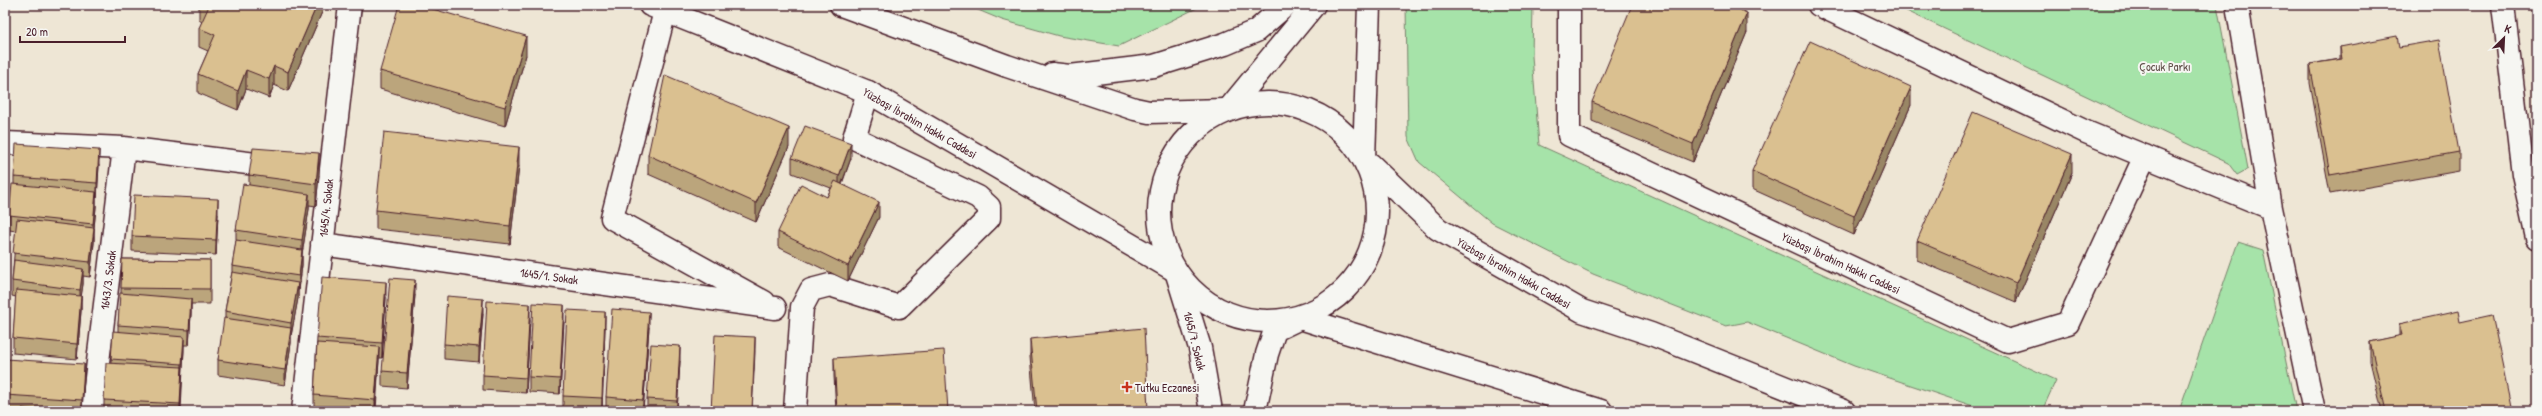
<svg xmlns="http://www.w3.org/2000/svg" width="2542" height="416" font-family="'Patrick Hand',sans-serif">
<rect width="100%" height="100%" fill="#eee6d5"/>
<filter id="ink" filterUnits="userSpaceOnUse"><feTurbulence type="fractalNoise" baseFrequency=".025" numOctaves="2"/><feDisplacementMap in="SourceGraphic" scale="8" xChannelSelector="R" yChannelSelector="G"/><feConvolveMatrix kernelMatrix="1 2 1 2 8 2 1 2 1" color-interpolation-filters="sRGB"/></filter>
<g filter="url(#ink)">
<!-- green -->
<path fill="#a6e3a9" stroke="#78816a" d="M966,5H1203L1119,46L1059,36L1002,20Z
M1406,5H1533L1532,56L1539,145L2056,380L2042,411H1988L1854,366L1747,322L1726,326L1593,274L1492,223L1419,162L1408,137Z
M1894,5H2217L2248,169L2237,175L2228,163Z
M2238,242L2263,250L2296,411H2179Z"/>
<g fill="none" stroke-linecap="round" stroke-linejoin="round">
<!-- minor casing -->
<g stroke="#4a1f2b" stroke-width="25">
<path id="minor" d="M1569,5V135L2008,341L2068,323L2145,156
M1819,5L2086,132L2271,208
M2237,5L2271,208L2314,411
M2503,5L2523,174L2537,238
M665,11L612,218L764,302
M5,143L124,148L281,167
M322,244L775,308
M92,411L124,148
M303,411L350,5
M795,411L802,307L811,290L830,285L899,307L989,218V207L978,197L854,138L868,92"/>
</g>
<!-- tertiary casing -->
<g stroke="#4a1f2b" stroke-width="25">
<path id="tertiary" d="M1228,110L1314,5
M1364,159L1369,5
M1176,271L1200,348L1211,411
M1255,411L1267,354L1275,330L1300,318"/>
</g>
<!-- secondary casing -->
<g stroke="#4a1f2b" stroke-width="25">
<path id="secondary" d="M650,5L868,92L1176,271
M841,5L1007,66L1135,109L1149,112L1225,110
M1052,74L1070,76L1154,66L1225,44L1256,31L1286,5
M1159 212a109 109 0 1 1 218 0a109 109 0 1 1-218 0Z
M1370,164L1438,229L1582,311L1651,334L1844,411
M1300,318L1601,411"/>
</g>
<!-- minor -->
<use href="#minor" stroke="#f6f6f2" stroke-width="22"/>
<!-- tertiary -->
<use href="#tertiary" stroke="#f6f6f2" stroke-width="22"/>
<!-- secondary -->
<use href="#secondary" stroke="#f6f6f2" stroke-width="22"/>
</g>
<!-- wall -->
<path fill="#bba57c" stroke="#4a1f2b" d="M199,5H325L288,91L274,85L269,98L246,89L238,110L198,93V74L208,51L199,47V28L202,22L199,20Z
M1747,32L1693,162L1592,121V102Z
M2340,47H2399L2459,152V171L2330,194L2310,83V64L2340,59Z
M526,55L505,126L380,89V71Z
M1911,105L1854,235L1752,189V171Z
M789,147L756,222L648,174V155Z
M792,158H851L842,184L879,217L848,281L778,247V232L827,197L831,188L792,173Z
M99,165L97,198L96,197V207L94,228V243L90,277L83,276V284L81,296V311L77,359L13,353V338L16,297L12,296V281L16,231L9,230V215L14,184V177Z
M519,166L510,244L376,229V210Z
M2072,173L2016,302L1917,260V241Z
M249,175H319L316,206L309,205V209L302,254V265L299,290H298V298L291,336V343L285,385L218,375V360L225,318V311L232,272V266L236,241V230L249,185Z
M218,214L216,255L132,251V236Z
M122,259L210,260V304H191V314L189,345H184L181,411H104V400L111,363V359L118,332V325L121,293Z
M415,295L407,388L382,386V371Z
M386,297L382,358H379L376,411H324L314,410V395L317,338Z
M483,314L479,362L444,359V344Z
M530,319L526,393L483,390V375Z
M564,320L560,394L529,392V377Z
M2460,322L2512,411H2382L2370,361V342L2399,336V324Z
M605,327L602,411H563V396Z
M649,327L643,411H606V397Z
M1030,339L1148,411H1035L1030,357Z
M834,358L948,411H836L834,376Z
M5,359L84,379L82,411H19L5,410V411Z
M680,361L677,411H647V399Z"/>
<!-- shaded-wall -->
<path fill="#998665" stroke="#4a1f2b" d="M317,5H325L288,91V72Z
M1747,13V32L1693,162V144Z
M526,36V55L505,126V107Z
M274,66V85L269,98V79Z
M246,70V89L238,110V91Z
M1911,87V105L1854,235V216Z
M789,128V147L756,222V203Z
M851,143V158L839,191V176Z
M519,147V166L510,244V226Z
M99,150V165L97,198V183Z
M319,153V175L316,206V184Z
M2072,154V173L2016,302V283Z
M96,192V207L93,238L94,228V243L90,277V262L93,239V224Z
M309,194V209L302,254V265L299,290V276L302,252V240Z
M218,199V214L216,255V240Z
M879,202V217L848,281V266Z
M83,269V284L80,305V290Z
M415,280V295L407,388V373Z
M386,282V297L382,358V343Z
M298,283V298L291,336V343L285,385V370L291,329V323Z
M81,296V311L77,359V344Z
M191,299V314L189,345V330Z
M483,299V314L479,362V347Z
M530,304V319L526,393V378Z
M564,305V320L560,394V379Z
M605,312V327L602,411V398Z
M649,312V327L643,411V400Z
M184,337V352L182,379V364Z
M755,337V352L752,411Z
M680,346V361L677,411V401Z
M379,347V362L375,411V400Z
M84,364V379L82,411V400Z
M182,367V382L180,411V404Z"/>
<!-- building -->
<path fill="#dac090" stroke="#4a1f2b" d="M207,5H317L288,72L274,66L269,79L246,70L238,91L198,74L215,35L199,28L209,6Z
M399,5H419L526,36L505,107L380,71Z
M1632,5H1728L1747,13L1693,144L1592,102Z
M2397,36L2399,47L2439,40L2459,152L2330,175L2310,64L2342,59L2340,47Z
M1810,41L1911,87L1854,216L1752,171Z
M665,75L789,128L756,203L648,155Z
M1973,112L2072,154L2016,283L1917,241Z
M805,126L851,143L839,176L792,158Z
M384,132L519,147L510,226L376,210Z
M16,144L99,150L97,183L14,177Z
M253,148L319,153L316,184L249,175Z
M835,181L879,202L848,266L778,232L801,184L827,197Z
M12,184L96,192L93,224L9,215Z
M243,184L309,194L302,240L236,230Z
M134,195L218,199L216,240L132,236Z
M17,219L94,228L90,262L13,253Z
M236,240L302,250L299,276L232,266Z
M122,259L210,260V289L121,288Z
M14,260L83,269L80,290L12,281Z
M232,272L298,283L291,323L225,311Z
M322,277L386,282L382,343L317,338Z
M390,278L415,280L407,373L382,371Z
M16,290L81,296L77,344L13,338Z
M120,293L191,299L189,330L118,325Z
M447,296L483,299L479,347L444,344Z
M487,301L530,304L526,378L483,375Z
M533,303L564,305L560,379L529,377Z
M612,309L649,312L643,400L606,397Z
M567,310L605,312L602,398L563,396Z
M2458,311L2460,322L2492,315L2512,411H2386L2370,342L2402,335L2399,324Z
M224,318L291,328L285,370L218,360Z
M1144,328L1148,411H1037L1030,339Z
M113,331L184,337L182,364L111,359Z
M715,335L755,337L752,411H711Z
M317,343L379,347L375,400L314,395Z
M651,344L680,346L677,401L647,399Z
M944,350L948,411H837L834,358Z
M5,359L84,364L82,400L5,395Z
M106,363L182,367L180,404L104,400Z
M107,407L145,411H106Z
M22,408L48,411H22Z"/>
</g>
<!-- markers -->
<path fill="#c8321e" stroke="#f6f6f2" stroke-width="1.5" d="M1125 381h4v4h4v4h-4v4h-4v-4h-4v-4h4z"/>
<g text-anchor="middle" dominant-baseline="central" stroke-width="4" stroke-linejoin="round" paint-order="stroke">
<!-- park labels -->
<g font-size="12" fill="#61504a" stroke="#f6f6f2">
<text x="2165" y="66">Çocuk Parkı</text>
</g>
<!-- street labels -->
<g font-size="12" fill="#4a1f2b" stroke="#f6f6f2">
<text transform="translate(920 123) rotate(30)">Yüzbaşı İbrahim Hakkı Caddesi</text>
<text transform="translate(326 208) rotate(-84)">1645/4. Sokak</text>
<text transform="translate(1841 263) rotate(25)">Yüzbaşı İbrahim Hakkı Caddesi</text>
<text transform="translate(1514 273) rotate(30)">Yüzbaşı İbrahim Hakkı Caddesi</text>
<text transform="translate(549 276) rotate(8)">1645/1. Sokak</text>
<text transform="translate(108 280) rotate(-83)">1643/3. Sokak</text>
<text transform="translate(1195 341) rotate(76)">1645/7. Sokak</text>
</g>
<!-- poi labels -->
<g font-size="12" fill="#4a1f2b" stroke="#f6f6f2" text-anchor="start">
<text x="1135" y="387">Tutku Eczanesi</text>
</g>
</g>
<!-- margin -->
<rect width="2542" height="416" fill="none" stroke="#f6f6f2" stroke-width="20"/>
<rect x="10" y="10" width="2522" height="396" fill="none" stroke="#4a1f2b" stroke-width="1.5" filter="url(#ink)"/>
<!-- north arrow -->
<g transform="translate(2504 38) rotate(24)" stroke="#f6f6f2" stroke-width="3" paint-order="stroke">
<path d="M0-3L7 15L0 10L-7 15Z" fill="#4a1f2b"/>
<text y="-6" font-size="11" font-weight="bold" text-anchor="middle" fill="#4a1f2b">K</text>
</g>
<!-- scale -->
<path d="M20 36v6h105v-6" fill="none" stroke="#4a1f2b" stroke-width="2"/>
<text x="26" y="36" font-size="12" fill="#4a1f2b" stroke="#f6f6f2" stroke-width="3" paint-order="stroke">20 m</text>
</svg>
